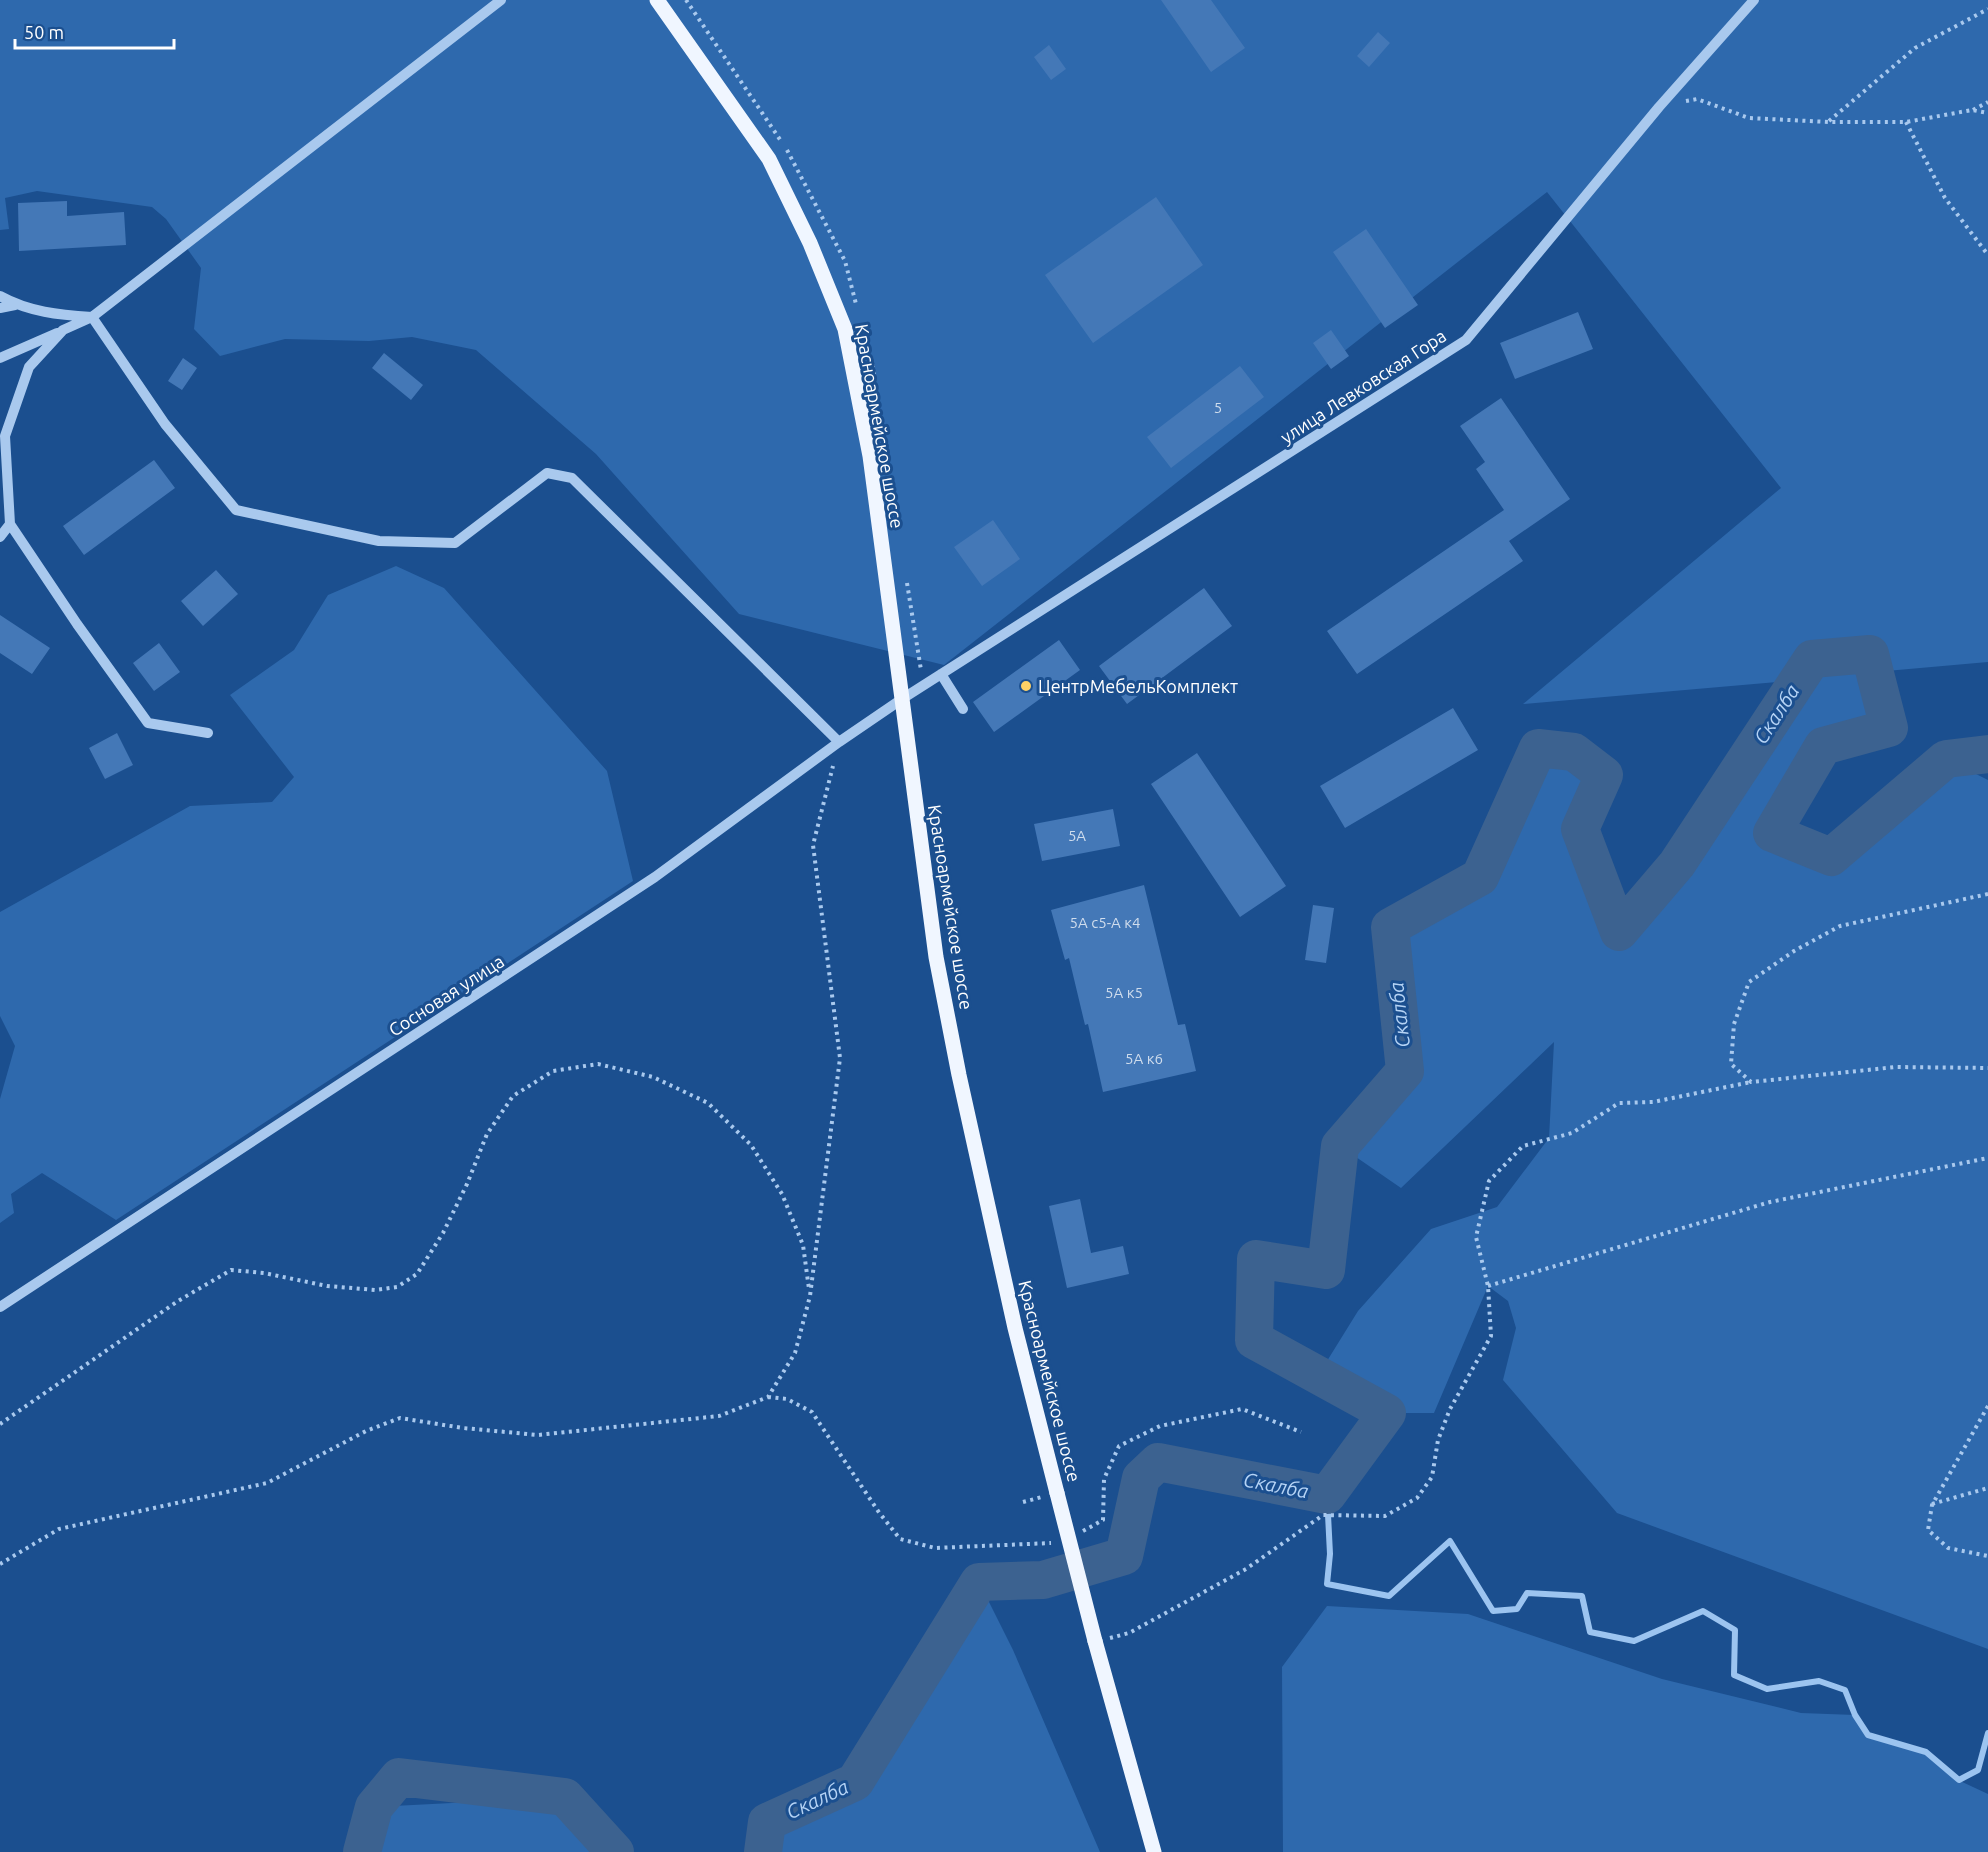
<svg xmlns="http://www.w3.org/2000/svg" width="1988" height="1852" font-family="Ubuntu,sans-serif">
<rect width="100%" height="100%" fill="#1b4f8f"/>
<!-- green -->
<path fill="#2e69ad" d="M0,0H1988V662L1875,672L1889,728L1823,746L1772,833L1831,857L1946,759L1988,780V1649L1617,1513L1503,1380L1516,1328L1508,1301L1488,1286L1434,1413H1387L1327,1361L1358,1311L1431,1229L1497,1207L1549,1138L1554,1042L1401,1188L1340,1146L1405,1071L1390,927L1480,877L1538,748L1574,752L1604,775L1580,829L1619,932L1677,864L1799,680L1523,704L1781,488L1547,192L944,665L739,614L596,454L476,350L412,337L369,341L285,339L220,356L194,329L201,268L166,219L152,207L37,191L5,198L9,229L0,230Z
M396,566L444,588L607,771L633,881L116,1220L42,1173L11,1194L14,1213L0,1223V1099L15,1046L0,1016V912L190,806L272,802L294,777L230,695L294,650L328,595Z
M979,1582L1013,1650L1100,1852H763L767,1822L855,1782Z
M1327,1606L1468,1614L1662,1679L1801,1713L1855,1715L1868,1735L1926,1752L1958,1780L1988,1794V1852H1283L1282,1667Z
M565,1797L615,1852H362L374,1807Z"/>
<g fill="none" stroke-linecap="round" stroke-linejoin="round">
<!-- stream -->
<path stroke="#9cc4f0" stroke-width="6" d="M1327,1495L1330,1554L1327,1584L1389,1596L1450,1541L1493,1611L1517,1609L1527,1593L1582,1596L1590,1632L1634,1641L1703,1611L1735,1630L1734,1675L1767,1689L1819,1681L1845,1690L1855,1715L1868,1735L1926,1752L1959,1780L1978,1770L1988,1733"/>
<!-- river -->
<path stroke="#3c6290" stroke-width="38" d="M362,1852L374,1807L399,1777L565,1797L615,1852
M763,1852L767,1822L855,1782L979,1582L1043,1580L1124,1556L1141,1478L1158,1462L1327,1495L1387,1413L1254,1340L1256,1259L1326,1270L1340,1146L1405,1071L1390,927L1480,877L1538,748L1574,752L1604,775L1580,829L1619,932L1677,864L1812,659L1870,654L1889,728L1823,746L1772,833L1831,857L1946,759L1988,754"/>
</g>
<!-- building -->
<path fill="#4478b7" d="M1161,0H1211L1245,48L1211,72Z
M1378,32L1390,43L1369,67L1357,56Z
M1049,45L1066,69L1051,80L1034,57Z
M1156,197L1203,265L1093,343L1045,275Z
M67,201V216L124,212L126,245L19,251L18,203Z
M1366,229L1418,305L1385,328L1333,252Z
M1578,312L1593,349L1515,379L1500,343Z
M1331,330L1349,356L1331,369L1313,343Z
M384,353L423,385L411,400L372,368Z
M183,358L197,368L182,390L168,381Z
M1240,366L1264,397L1171,468L1147,437Z
M1501,398L1570,499L1509,541L1523,561L1357,674L1327,631L1504,510L1476,469L1485,462L1460,426Z
M154,460L175,488L84,555L63,526Z
M993,520L1020,559L982,586L954,547Z
M216,570L238,594L203,626L181,601Z
M1204,588L1232,626L1127,704L1099,666Z
M0,615L50,648L32,674L0,653Z
M1059,640L1080,670L994,732L973,702Z
M159,643L180,672L154,691L133,663Z
M1453,708L1478,750L1345,828L1320,786Z
M117,733L133,765L105,779L89,748Z
M1197,753L1286,886L1240,917L1151,784Z
M1113,809L1120,846L1042,861L1034,824Z
M1144,885L1178,1025L1185,1024L1196,1071L1103,1092L1088,1024L1085,1025L1069,958L1065,960L1051,910Z
M1313,905L1334,908L1326,963L1305,960Z
M1080,1199L1091,1253L1123,1246L1129,1274L1067,1288L1049,1206Z"/>
<g fill="none" stroke-linecap="round" stroke-linejoin="round">
<!-- path -->
<path stroke="#a9c9ee" stroke-width="4" stroke-dasharray="3 4.5" stroke-linecap="butt" d="M686,0L781,141
M1686,101L1697,99L1749,118L1829,122H1906L1972,110L1988,113
M1973,110L1988,102
M1829,121L1915,48L1988,9
M1906,122L1945,198L1988,255
M787,150L845,261L856,304
M871,357L875,380
M907,583L921,670
M1988,894L1840,926L1794,951L1749,982L1734,1024L1731,1064L1751,1082L1896,1067L1988,1068
M1488,1286L1770,1202L1988,1158
M768,1397L787,1399L812,1412L878,1511L900,1539L935,1548L1051,1543
M1988,1406L1932,1505L1928,1530L1948,1548L1988,1556
M0,1424L178,1301L231,1270L264,1273L327,1286L375,1290L397,1287L417,1274L443,1233L467,1184L487,1134L513,1096L553,1071L598,1064L653,1077L708,1103L751,1145L782,1194L803,1245L809,1289
M1023,1502L1042,1497
M1932,1504L1988,1488
M1083,1531L1103,1520L1104,1479L1119,1446L1160,1426L1242,1409L1301,1432
M0,1564L59,1529L267,1483L366,1431L400,1418L463,1428L538,1435L719,1416L768,1397L795,1353L810,1296L840,1058L813,845L833,766
M1110,1638L1129,1633L1246,1569L1323,1515L1385,1516L1417,1498L1432,1477L1438,1440L1450,1409L1491,1336L1488,1286L1476,1237L1489,1181L1523,1146L1572,1133L1619,1103L1653,1102L1751,1082"/>
<!-- minor -->
<path stroke="#a9c9ee" stroke-width="10" d="M0,296C29,312 59,315 92,317L165,424L236,510L379,541L455,543L547,473L572,478L839,742
M0,308L15,305
M0,358L57,333
M0,537L10,524
M941,674L963,709
M208,733L148,723L77,624L10,524L5,436L29,367L63,330L92,317L501,0
M0,1307L655,877L839,742L902,699L1466,340L1659,107L1754,0"/>
<!-- major -->
<path stroke="#f0f6ff" stroke-width="15" d="M657,0L769,159L810,243L845,329L870,456L936,957L959,1075L1015,1328L1057,1493
M1095,1641L1154,1852"/>
<!-- major-bridge -->
<path stroke="#f0f6ff" stroke-width="15" d="M1057,1493L1095,1641"/>
</g>
<!-- markers -->
<circle fill="#ffd166" stroke="#1b4f8f" stroke-width="2" cx="1026" cy="686" r="6"/>
<g text-anchor="middle" dominant-baseline="central" stroke-width="6" stroke-linejoin="round" paint-order="stroke">
<!-- number labels -->
<g font-size="15" fill="#d0dded">
<text x="1218" y="407">5</text>
<text x="1077" y="835">5А</text>
<text x="1105" y="922">5А с5-А к4</text>
<text x="1124" y="992">5А к5</text>
<text x="1144" y="1058">5А к6</text>
</g>
<!-- street labels -->
<g font-size="18" fill="#fff" stroke="#1b4f8f">
<text transform="translate(1363 386) rotate(-33)">улица Левковская Гора</text>
<text transform="translate(880 426) rotate(80)">Красноармейское шоссе</text>
<text transform="translate(951 907) rotate(81)">Красноармейское шоссе</text>
<text transform="translate(446 995) rotate(-33)">Сосновая улица</text>
<text transform="translate(1050 1381) rotate(76)">Красноармейское шоссе</text>
</g>
<!-- poi labels -->
<g font-size="18" fill="#fff" stroke="#1b4f8f" text-anchor="start">
<text x="1038" y="686">ЦентрМебельКомплект</text>
</g>
<!-- water labels -->
<g font-size="20" font-style="italic" fill="#b5d3f5" stroke="#1b4f8f">
<text transform="translate(1776 714) rotate(-57)">Скалба</text>
<text transform="translate(1399 1015) rotate(-96)">Скалба</text>
<text transform="translate(1276 1485) rotate(11)">Скалба</text>
<text transform="translate(817 1799) rotate(-25)">Скалба</text>
</g>
</g>
<!-- scale -->
<path d="M15 39v9h159v-9" fill="none" stroke="#ffffff" stroke-width="3"/>
<text x="24" y="39" font-size="18" fill="#ffffff" stroke="#1b4f8f" stroke-width="4.5" paint-order="stroke">50 m</text>
</svg>
